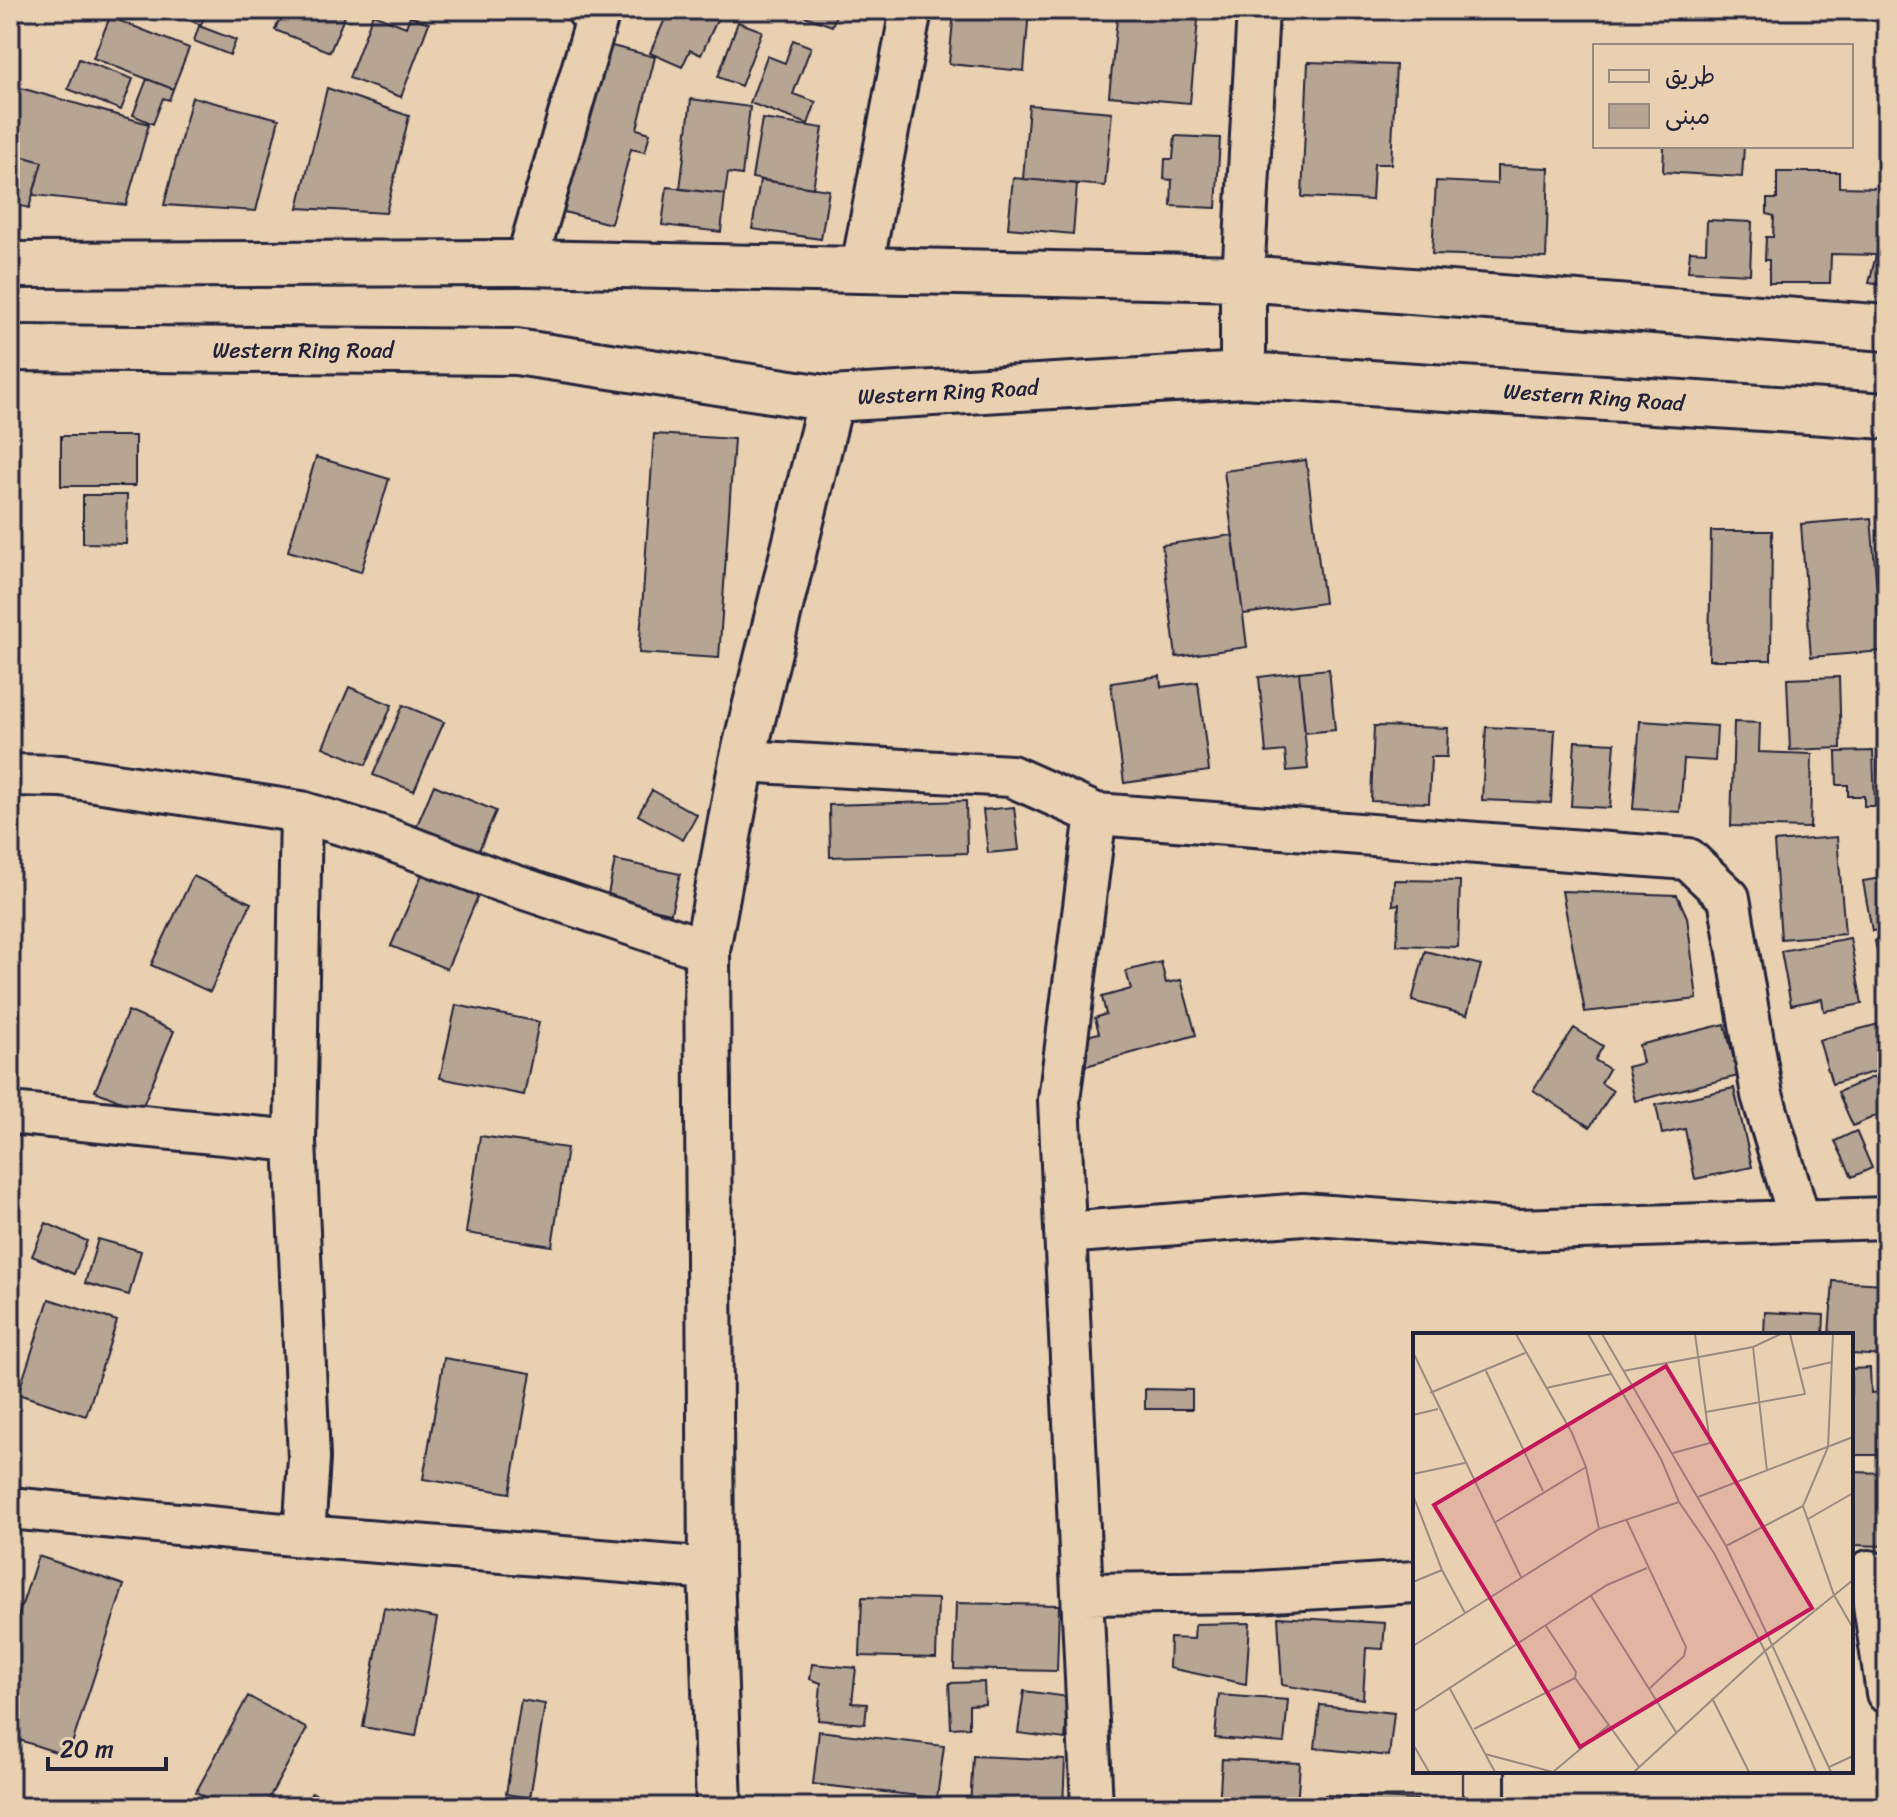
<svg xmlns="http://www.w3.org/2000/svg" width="1897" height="1817" font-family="Sriracha,'Playpen Sans Arabic',sans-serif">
<rect width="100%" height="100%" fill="#e8d0b0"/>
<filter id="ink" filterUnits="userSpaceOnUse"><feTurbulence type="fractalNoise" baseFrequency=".0125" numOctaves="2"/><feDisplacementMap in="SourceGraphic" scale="16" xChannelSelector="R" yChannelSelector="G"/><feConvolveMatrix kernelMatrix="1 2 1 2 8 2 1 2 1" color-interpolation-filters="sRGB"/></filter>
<g filter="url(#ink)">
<!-- building -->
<path fill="#b7a593" stroke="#22223b" stroke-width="2" d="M164,10H207L201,25Z
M283,10H347L330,52L275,30Z
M669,10H700L718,18L701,55L690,50L682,67L650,53Z
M788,10H838L832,26Z
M954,10H1029L1024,71L949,64Z
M1118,10H1199L1190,103L1109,96Z
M373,14L406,27L410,16L429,23L401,97L349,78Z
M110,17L189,48L173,89L93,58Z
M738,22L762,31L741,86L718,77Z
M199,26L236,40L230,55L194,41Z
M793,40L811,47L793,94L816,102L808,124L750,103L767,56L785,63Z
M608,45L655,57L637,129L650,133L645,152L631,149L611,224L564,212Z
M79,59L133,79L121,110L68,89Z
M1308,62L1396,65L1391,164H1374L1372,200L1302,197Z
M147,79L173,89L169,100L163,98L153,124L133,115Z
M10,85L149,124L126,205L33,195L42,162L10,153Z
M327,88L409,116L386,213L298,208Z
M192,97L279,119L256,211L164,205Z
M691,99L750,107L742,175L728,173L725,194L680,189Z
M1029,105L1112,112L1105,186L1023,179Z
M762,119L823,128L813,188L752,178Z
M1175,136L1220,138L1216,208L1171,206L1172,180L1164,179L1165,159H1173Z
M1664,146H1744L1742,177L1663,172Z
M10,153L42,162L29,208L10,203Z
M1880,159H1887V286L1869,283L1876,255L1831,254L1830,283H1769V260H1765L1766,237H1773L1774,216L1767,214V199H1777V172H1839V187L1880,188Z
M1497,166L1549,168L1546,258L1432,254L1436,181L1497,184Z
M1013,178L1077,184L1073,234L1008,228Z
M760,180L829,190L821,239L752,229Z
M667,187L725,194L721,232L662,225Z
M1707,220L1752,222L1750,274L1688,271L1690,251L1706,252Z
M654,434L734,439L719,658L639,653Z
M61,436H135V486H61Z
M316,457L389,479L361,572L288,551Z
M1306,460L1324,603L1243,614L1224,471Z
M83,495H127L126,544L83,543Z
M1871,518L1882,651L1811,657L1801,524Z
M1711,531H1772L1771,660H1709Z
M1233,535L1247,647L1176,657L1162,545Z
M1329,669L1335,730L1305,733L1299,672Z
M1299,672L1308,769L1287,771L1285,751L1266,753L1259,677Z
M1160,676L1161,687L1198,682L1209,771L1124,783L1111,683Z
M1839,677L1841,748L1790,750L1787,679Z
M349,687L392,705L366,765L323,747Z
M403,705L444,722L414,791L373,775Z
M1640,721L1717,726L1715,761L1684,759L1680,812L1633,809Z
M1734,722L1760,723L1759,752L1812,754L1810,828L1731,826Z
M1374,726L1448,728L1447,757H1431L1429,803L1371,801Z
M1486,727L1555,730L1551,803L1482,800Z
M1575,741L1615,743L1610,808L1571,806Z
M1879,747H1887V824L1881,825Z
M1873,751L1875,806H1864V796H1848V785H1837L1836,752Z
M434,785L496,811L473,864L412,837Z
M652,790L697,815L683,840L638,815Z
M966,801L967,853L830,857L829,805Z
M1014,807L1019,850L988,853L983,810Z
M1837,837L1845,934L1781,939L1774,842Z
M615,860L680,874L671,913L607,899Z
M426,865L481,889L447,969L391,946Z
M193,876L251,903L210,992L151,965Z
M1887,877V929L1872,931L1863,881Z
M1394,880L1460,881L1458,947L1397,945L1399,904L1393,905Z
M1562,891L1677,895L1687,917L1697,999L1585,1012Z
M1850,938L1862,1004L1824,1011L1822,999L1791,1005L1781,951Z
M1887,938V996L1875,941Z
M1425,951L1481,965L1467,1015L1412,1001Z
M1161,962L1166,983L1181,980L1196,1035L1086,1066L1078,1038L1099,1033L1095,1018L1106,1014L1102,997L1131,989L1126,971Z
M456,1005L539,1022L524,1095L440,1078Z
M128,1011L174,1031L141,1110L95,1091Z
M1886,1022L1887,1068L1832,1084L1819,1040Z
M1725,1024L1738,1076L1635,1101L1627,1067L1643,1063L1639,1045Z
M1574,1028L1603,1046L1595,1060L1609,1069L1601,1083L1613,1091L1590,1127L1533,1090Z
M1887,1071V1111L1853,1126L1838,1092Z
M1734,1088L1752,1167L1695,1179L1685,1129L1662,1134L1656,1105Z
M1856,1131L1872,1168L1852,1177L1835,1141Z
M480,1136L567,1148L552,1246L466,1233Z
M46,1223L87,1241L74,1274L32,1256Z
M98,1239L141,1251L129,1295L85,1283Z
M1833,1281L1884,1284L1887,1287V1356L1851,1354V1335H1829Z
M49,1299L117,1321L86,1416L18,1394Z
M1765,1312L1824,1315L1823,1335H1764Z
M444,1358L531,1373L510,1493L423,1479Z
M1870,1368L1871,1393L1887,1392V1455H1851V1369Z
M1145,1389L1192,1390V1409H1145Z
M1851,1472L1887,1473V1546L1851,1545Z
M38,1556L124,1585L68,1756L10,1737V1641Z
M862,1597L938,1599L936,1658L860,1656Z
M956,1603L1059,1605L1057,1671L954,1669Z
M384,1608L437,1618L416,1736L363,1727Z
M1278,1617L1385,1623L1383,1649L1366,1648L1363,1699L1282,1685Z
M1250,1623L1246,1684L1169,1668L1170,1638L1194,1639L1195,1624Z
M812,1664L856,1668L852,1703L867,1704L865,1724L818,1720L821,1683L810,1679Z
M984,1682L985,1704L969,1705V1727L951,1728L949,1683Z
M1024,1691L1069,1697L1065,1739L1018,1733Z
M1219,1695L1288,1700L1284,1743L1215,1738Z
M248,1696L307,1729L264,1807H224L196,1792Z
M521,1700L545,1704L530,1798L506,1794Z
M1320,1705L1394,1713L1389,1756L1315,1748Z
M819,1731L944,1746L937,1798L813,1784Z
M973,1756L1065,1760L1063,1807H970Z
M1222,1759L1300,1763L1297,1807H1219Z
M312,1792L337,1807H303Z
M1325,1795L1417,1800V1807H1324Z"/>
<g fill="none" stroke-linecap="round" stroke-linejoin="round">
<!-- minor casing -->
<g stroke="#22223b" stroke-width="46">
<path id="minor" d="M526,263L598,15L587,10
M861,272L911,10
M1243,278L1258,10
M742,761L1011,776L1096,814L1688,859L1729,898L1762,1095L1800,1221
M10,775L62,776L301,812L380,836L492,878L707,950
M301,812L295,1141L309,1458L304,1536
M10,1113L295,1141
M1065,1233L1303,1214L1518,1230L1887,1218
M10,1508L304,1536L711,1569
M1869,1571L1887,1693
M1082,1594L1258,1592L1415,1582
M1484,1771V1807
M1092,1807L1059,1100L1096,814"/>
</g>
<!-- tertiary casing -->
<g stroke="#22223b" stroke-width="50">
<path id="tertiary" d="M719,1807L711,1569L707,950L742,761L831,399"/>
</g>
<!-- primary casing -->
<g stroke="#22223b" stroke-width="50">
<path id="primary" d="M10,265L526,263L1243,278L1887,328
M10,348L516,352L831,399L1243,375L1887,416
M1243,375V278"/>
</g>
<!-- minor -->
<use href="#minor" stroke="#e8d0b0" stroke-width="40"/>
<!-- tertiary -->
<use href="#tertiary" stroke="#e8d0b0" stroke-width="44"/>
<!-- primary -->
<use href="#primary" stroke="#e8d0b0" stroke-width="44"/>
</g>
</g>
<g text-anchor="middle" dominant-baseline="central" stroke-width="6" stroke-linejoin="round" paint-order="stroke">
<!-- street labels -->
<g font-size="22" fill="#22223b" stroke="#e8d0b0">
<text x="303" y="350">Western Ring Road</text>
<text transform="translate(948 392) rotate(-3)">Western Ring Road</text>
<text transform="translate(1594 397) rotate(4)">Western Ring Road</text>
</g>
</g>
<!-- overview -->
<g transform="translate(1413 1333)">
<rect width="440" height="440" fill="#e8d0b0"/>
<path fill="none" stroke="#998a81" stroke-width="2" d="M103,1L159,100L173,134L186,196M175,1L248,126L266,169L301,220L352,318L403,439M189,1L313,213L418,439M420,1L415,114L390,173L421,262L440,295M340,14L354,138M0,19L108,244M389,36L419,29M73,38L130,158M210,38L340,14L368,1M133,55L198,41M17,60L112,20M293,79L392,61L377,1M0,82L25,76M260,120L297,110L282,1M0,141L52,130M0,162L29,237L52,280M285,164L440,104M213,186L273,314L271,323L236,356M395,186L440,160M81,190L173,134M313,213L390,173M0,249L29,237M178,263L263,399M133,293L163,339L162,345L226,434M0,313L186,196L266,169M36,354L82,439M299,365L336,439M0,379L194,252L234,235M61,396L162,345M0,411L16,439M72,421L140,439M416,434L440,423M140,439L196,392M221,439L352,318L440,247"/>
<path fill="#c2185b" fill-opacity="0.15" stroke="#c2185b" stroke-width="4" d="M253,33L399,275L167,414L21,172Z"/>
<rect width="440" height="440" fill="none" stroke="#22223b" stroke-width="4"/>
</g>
<!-- margin -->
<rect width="1897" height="1817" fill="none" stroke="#e8d0b0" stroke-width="40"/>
<rect x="20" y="20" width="1857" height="1777" fill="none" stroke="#22223b" stroke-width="3" filter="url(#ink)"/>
<!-- legend -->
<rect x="1593" y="44" width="260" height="104" fill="#e8d0b0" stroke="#998a81" stroke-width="2"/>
<rect x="1609" y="70" width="40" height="12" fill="#e8d0b0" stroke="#998a81" stroke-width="2"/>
<text x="1665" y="84" font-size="24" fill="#22223b">طريق</text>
<rect x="1609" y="104" width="40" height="24" fill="#b7a593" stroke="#998a81" stroke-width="2"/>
<text x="1665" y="124" font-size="24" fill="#22223b">مبنى</text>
<!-- scale -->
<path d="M48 1757v12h118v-12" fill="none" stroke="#22223b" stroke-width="4"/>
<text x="60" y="1757" font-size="24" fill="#22223b" stroke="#e8d0b0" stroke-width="6" paint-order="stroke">20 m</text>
</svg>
